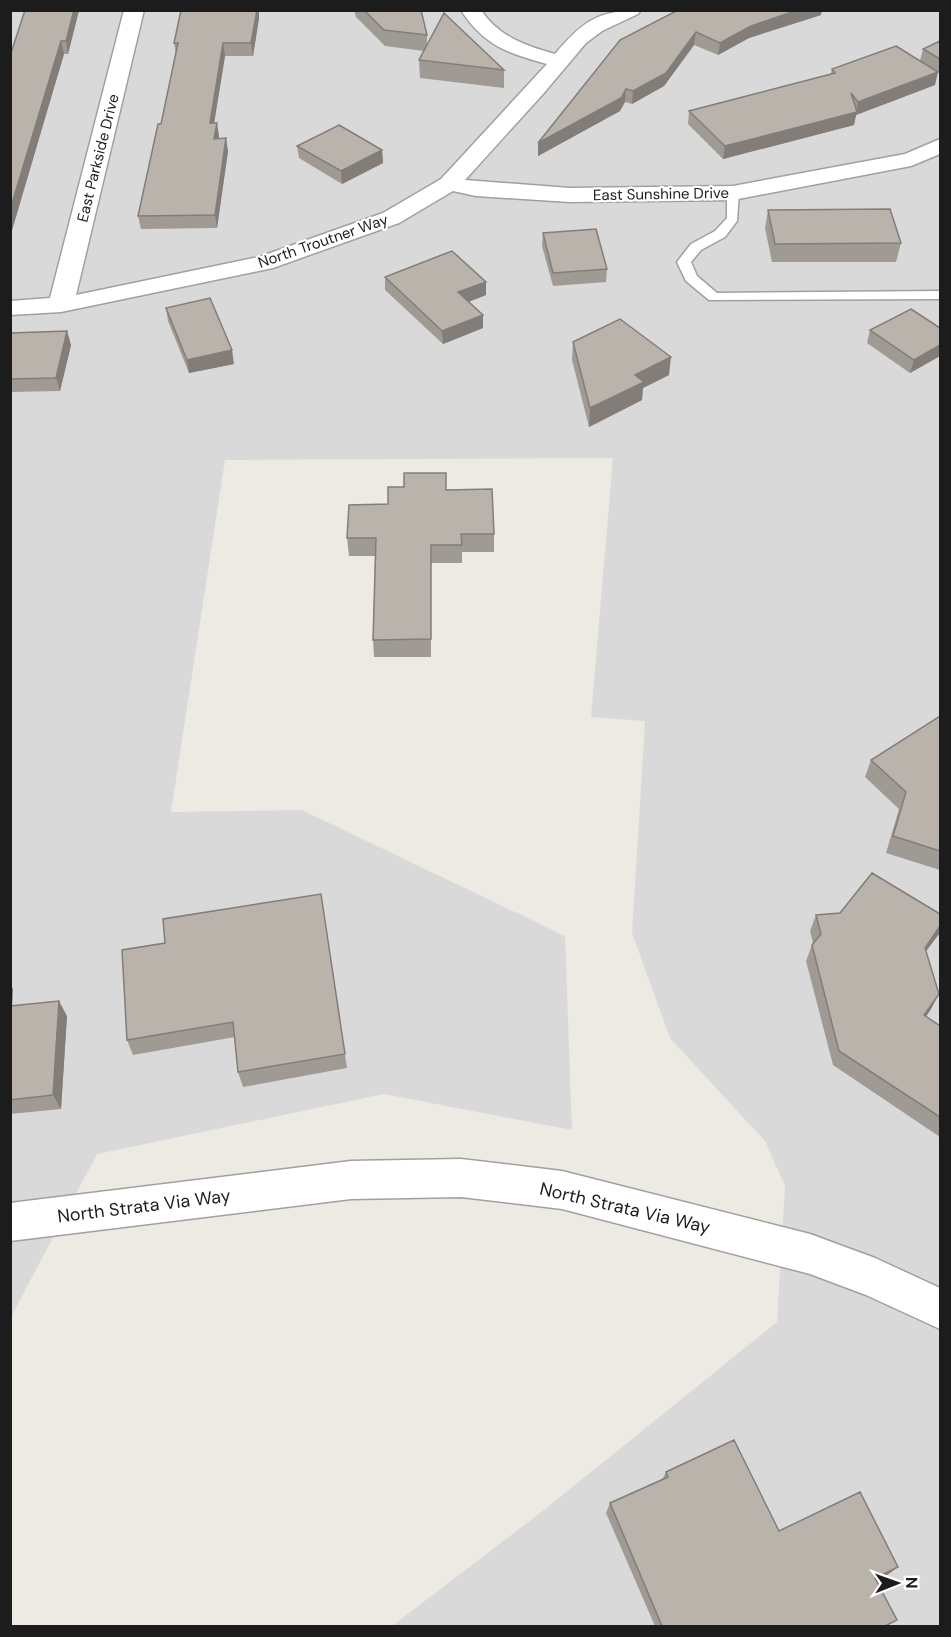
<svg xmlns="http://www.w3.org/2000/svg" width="951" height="1637" font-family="'DM Sans',sans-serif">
<rect width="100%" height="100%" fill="#eceae3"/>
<!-- residential -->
<path fill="#dad9d9" d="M10,11H940V1626H392L544,1510L777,1322L785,1186L765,1141L670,1038L632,933L645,721L591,717L613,458L225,460L171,812L302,810L565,936L572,1130L384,1094L97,1154L11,1317Z"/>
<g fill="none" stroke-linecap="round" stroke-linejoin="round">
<!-- lane casing -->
<g stroke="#a0a0a0" stroke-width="3">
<path id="lane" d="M733,189L739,193L737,221L725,237L701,250L691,262L697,276L717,293L940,291V299L709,300L686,281L677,262L691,244L715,231L727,218V193Z"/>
</g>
<!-- street casing -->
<g stroke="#a0a0a0" stroke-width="3">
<path id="street" d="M124,10H144L76,295L259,257L383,213L441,179L547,64C508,53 484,46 461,10H481C499,37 526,46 555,54C582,22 598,10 641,10L638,14L602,31L586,43L543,94L465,180L570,188L733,186L905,154L940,139V154L911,166L733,200L570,202L476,196L453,191L399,223L273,268L61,312L10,315V301L50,298Z
M461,1159L562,1171L810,1234L875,1258L940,1288V1329L866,1295L810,1274L562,1209L461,1197L351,1199L10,1241V1203L351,1161Z"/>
</g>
<!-- lane -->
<use href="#lane" fill="#fff" fill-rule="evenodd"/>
<!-- street -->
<use href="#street" fill="#fff" fill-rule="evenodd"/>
</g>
<!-- wall -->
<path fill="#9f9a94" d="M25,10H82L79,11L68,54H64L10,234V56Z
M354,10H421L427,35V45L504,70V88L420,78L419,60L424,51L385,46L356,17Z
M821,15L749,38L718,55L694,45L664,86L632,104L625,102L620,111L538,156L620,40Z
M259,18L253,56H225L214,123L219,136L218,139L228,151L217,228L141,229L138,216L161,124L176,54L174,43Z
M940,41V73L922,62L935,85L856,115L854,125L723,159L688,124L689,111L831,74L832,69L920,61L923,49Z
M297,146L382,150L383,163L342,184L299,158Z
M768,210L901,243L896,262H772L765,228Z
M543,233L607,269L606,282L553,286L542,246Z
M385,277L486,282V295L468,302L483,315V328L443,344L385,290Z
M166,308L234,364L189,373L168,321Z
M940,328V356L910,373L867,343L870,330Z
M67,331L71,345L60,391L10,392V333Z
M573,342L669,375L643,388L642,400L589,427L572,360Z
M446,490L494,534V552H462V563H431V657H374L373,640L375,556H349L347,538L388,504Z
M940,716V870L886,853L899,809L865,777L871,760Z
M321,894L347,1068L243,1087L238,1072L235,1037L133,1055L127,1040L165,943Z
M816,915L939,934L926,951L931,1009L926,1017L940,1026V1137L833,1065L806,961L812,945L813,943L810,931Z
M10,985L13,989L12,1006L67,1016L61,1109L10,1114Z
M666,1472L779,1531L898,1567L887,1575L877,1580L887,1626H655L606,1513L610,1503L662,1480Z"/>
<!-- shaded-wall -->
<path fill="#827d78" d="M74,10H79L68,54L66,41Z
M257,10H259V18L253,56L251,43Z
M798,10H822L821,15L749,38L718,55L720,43L751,26Z
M696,32L694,45L664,86L632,104L633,91Z
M61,41L64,54L11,234L10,210Z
M223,43L225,56L212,136L210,123Z
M938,72L935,85L856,115L854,125L723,159L725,146L856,112L858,102Z
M626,89L625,102L620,111L538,156V143Z
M217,123L219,136L216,151L214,139Z
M226,138L228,151L217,228L215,215Z
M382,150L383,163L342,184L341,171Z
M486,282V295L458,306V292Z
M483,315V328L443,344L442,331Z
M67,331L71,345L60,391L56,378Z
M940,345V356L910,373L914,360Z
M232,350L234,364L189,373L187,360Z
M671,357L669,375L643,388L642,400L589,427L590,408L635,375Z
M940,926V930L939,934L917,963L925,948Z
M10,985L13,989L11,1022Z
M939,994L931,1009L916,1030L924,1015Z
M59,1001L67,1016L61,1109L53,1095Z
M898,1567L887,1575L865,1586L875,1578Z"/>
<!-- building -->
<path fill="#b9b3ac" stroke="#827d78" stroke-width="1.5" d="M25,10H74L66,41H61L10,210V56Z
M181,10H257L251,43H223L210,123H217L214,139L226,138L215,215L138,216L158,124H161L178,43H174Z
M364,10H421L427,35L384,30Z
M678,10H798L751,26L720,43L696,32L666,73L633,91L626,89L621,98L538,143L620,40Z
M444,13L504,70L419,60Z
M940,41V59L923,49Z
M896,46L938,72L858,102L851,93L857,112L725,146L689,111L835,73L832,69Z
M339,125L382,150L341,171L297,146Z
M890,209L901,243L775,244L768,210Z
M596,229L607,269L553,273L543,233Z
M452,251L486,282L458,292L483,315L442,331L385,277Z
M210,298L232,350L187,360L166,308Z
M911,309L940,328V345L914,360L870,330Z
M620,319L671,357L635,375L644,382L590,408L573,342Z
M67,331L56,378L10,379V333Z
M404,473H446V490L492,489L494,534H461L462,545H431V639L373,640L376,538H347L349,505L388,504V487H404Z
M940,716V851L893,836L906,792L871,760Z
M872,873L940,914V926L925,948L939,994L924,1015L940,1026V1117L839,1051L812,945L821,934L816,915L840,913Z
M321,894L345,1054L238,1072L233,1022L127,1040L122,950L165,943L163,919Z
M59,1001L53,1095L10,1100V1006Z
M734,1440L779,1531L860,1492L898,1567L875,1578L897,1620L885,1626H662L610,1503L668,1477L666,1472Z"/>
<g text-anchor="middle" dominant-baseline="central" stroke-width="4.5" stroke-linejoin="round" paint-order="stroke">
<!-- far-street labels -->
<g font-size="15" fill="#1c1c1c" stroke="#fff">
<text transform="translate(98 158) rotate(-76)">East Parkside Drive</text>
<text transform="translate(661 194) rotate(-1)">East Sunshine Drive</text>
<text transform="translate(323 241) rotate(-19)">North Troutner Way</text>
</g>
<!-- street labels -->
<g font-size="18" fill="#1c1c1c" stroke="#fff">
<text transform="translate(144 1206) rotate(-7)">North Strata Via Way</text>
<text transform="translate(625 1208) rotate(13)">North Strata Via Way</text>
</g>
</g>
<!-- border -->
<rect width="951" height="1637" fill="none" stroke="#1c1c1c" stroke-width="24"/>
<!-- north arrow -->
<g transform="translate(897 1583) rotate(89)" stroke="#ffffff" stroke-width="4.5" paint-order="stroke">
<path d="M0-4.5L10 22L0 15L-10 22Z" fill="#1c1c1c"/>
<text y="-9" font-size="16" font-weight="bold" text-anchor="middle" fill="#1c1c1c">N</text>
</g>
</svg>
